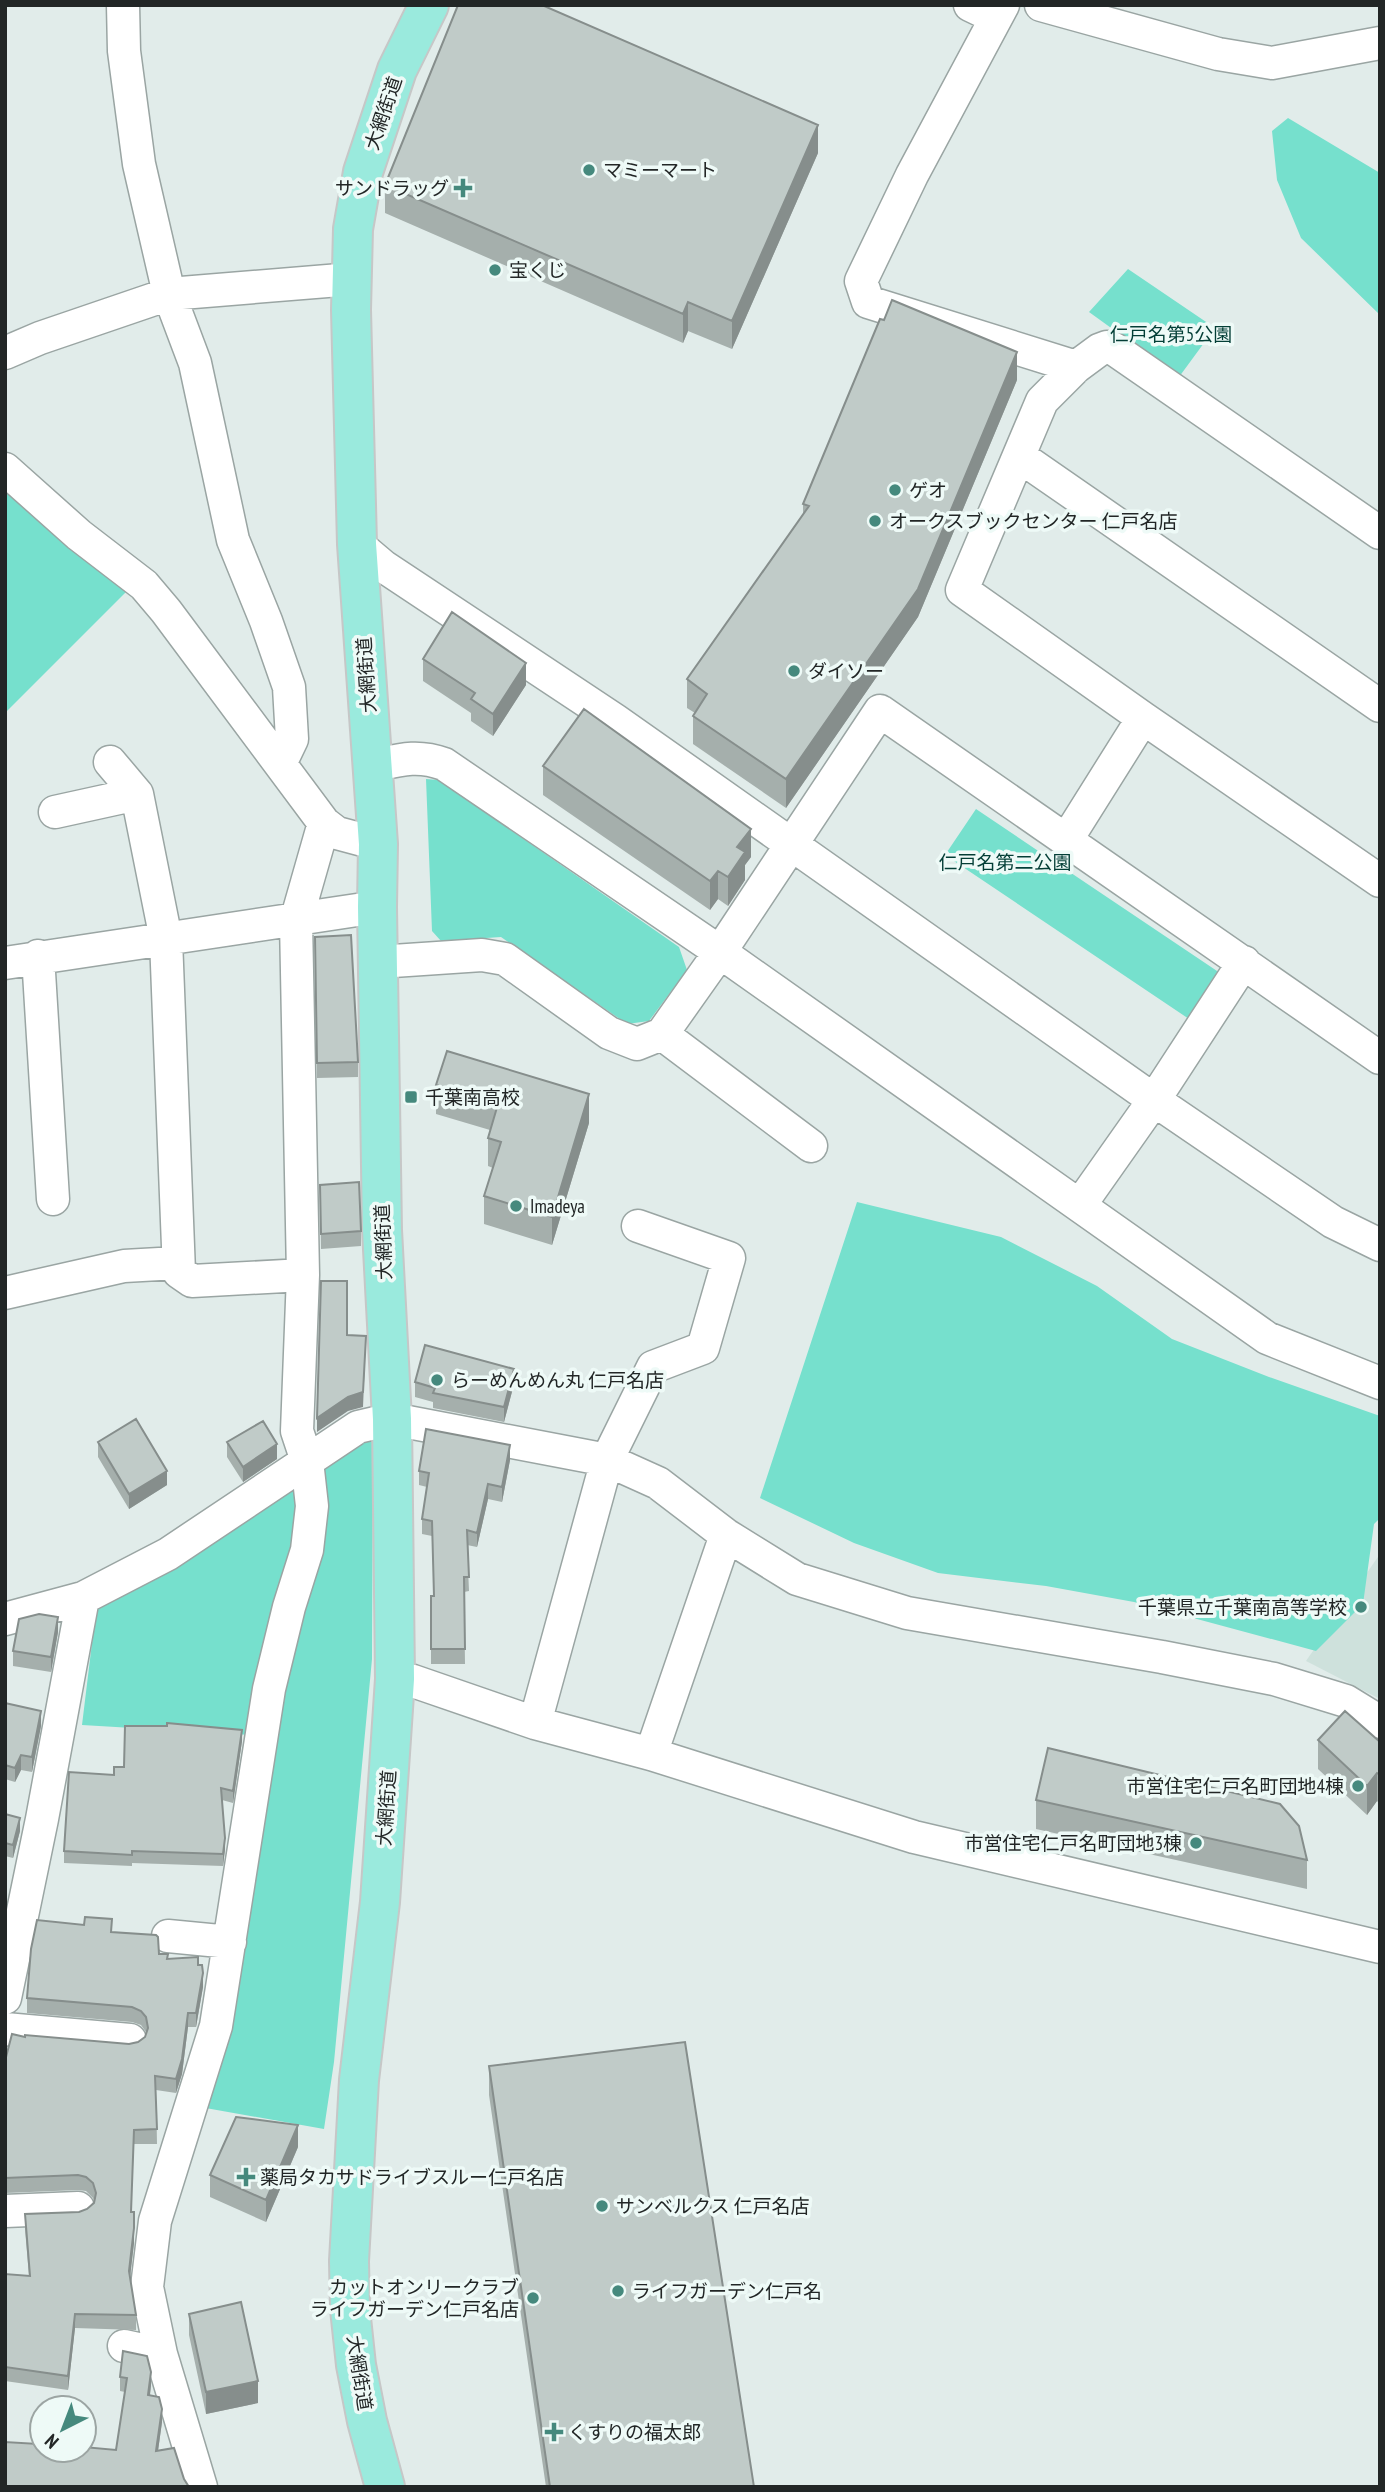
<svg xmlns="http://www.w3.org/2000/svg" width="1385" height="2492" font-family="'PT Sans Narrow','Noto Sans JP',sans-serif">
<rect width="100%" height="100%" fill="#e1ecea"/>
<!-- built -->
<path fill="#cee1dc" d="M1380,1554V1699L1306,1661Z"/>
<!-- green -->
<path fill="#76e0cd" d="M1288,118L1380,173V315L1301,238L1277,180L1272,131Z
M1128,269L1215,328L1179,377L1089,312Z
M5,482L129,589L5,713Z
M426,779L439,780L679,947L687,970L649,1021L627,1024L501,937L441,941L432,931Z
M976,809L1223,975L1192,1021L945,855Z
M857,1202L1001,1237L1097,1286L1172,1339L1269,1377L1380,1416V1518L1374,1524L1363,1604L1316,1651L1134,1602L1046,1586L938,1573L854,1543L760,1498Z
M359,1435L373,1441L372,1659L334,2062L324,2129L200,2107L271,1731L320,1546L325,1456Z
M297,1479L301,1541L271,1612L263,1683L251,1735L82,1725L97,1602Z"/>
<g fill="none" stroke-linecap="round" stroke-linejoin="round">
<!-- minor casing -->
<g stroke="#9aa5a3" stroke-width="35">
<path id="minor" d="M123,5L124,51L139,164L169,294L195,363L233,540L266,621L289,687L292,739L281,762
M970,5L995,17
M1003,5L912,175L861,281L868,302L1076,367
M1041,5L1218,54L1272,63L1380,43
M5,353L40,338L169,294L352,279
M1019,456L1380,706
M5,469L79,535L144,585L166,611L324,823L337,833L378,844
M1380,533L1114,349L1107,347L1099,350L1076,367L1042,401L962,590L1143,718L1380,881
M357,544L383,566L615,720L1154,1100L1333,1222L1380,1245
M110,762L137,794L166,939L179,1272L192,1281L303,1275
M371,766C399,760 417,754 444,764L720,952L1267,1338L1380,1383
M55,812L137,794
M1067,839L1143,718
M38,956L53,1199
M378,962L482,955L505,959L609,1033L637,1044L662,1034L720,952L880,711L1380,1058
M5,963L377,907
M662,1034L811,1146
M1080,1205L1154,1100L1244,962
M5,1293L124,1266L177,1263
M5,1619L83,1598L168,1554L358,1427L392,1419L607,1460L658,1483L726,1535L797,1579L907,1613L1162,1657L1274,1679L1346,1701L1380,1722
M395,1679L413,1681L535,1723L651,1754L914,1837L1380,1947
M535,1723L607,1460L653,1367L703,1348L729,1258L638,1226
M651,1754L726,1535
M168,1936L230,1942
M5,1998L42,1819L83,1598
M5,2029L130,2040
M5,2211L78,2208
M124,2346L161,2354
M201,2487L161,2354L147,2287L155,2221L216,2026L269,1689L289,1607L307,1550L312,1506L307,1461L297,1431L303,1275L296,921L324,823"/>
</g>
<!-- major casing -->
<g stroke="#c6c7c7" stroke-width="42">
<path id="major" d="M385,2487L367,2421L356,2365L350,2309L349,2261L359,2080L380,1902L395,1679L392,1419L382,1230L377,907L378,844L357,544L351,310L353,229L363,172L397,70L429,5"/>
</g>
<!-- minor -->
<use href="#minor" stroke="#fff" stroke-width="32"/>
<!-- major -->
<use href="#major" stroke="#9aeadd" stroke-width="38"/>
</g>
<!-- wall -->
<path fill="#a5afac" d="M818,153L732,349L688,331L683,343L385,213V185Z
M1017,380L918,617L786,808L693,744V716L695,713L687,708V679L803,515V504Z
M423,659L526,685L493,736L471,721V713L423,681Z
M543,766L751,857L745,865V880L728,906L718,899L710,910L543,795Z
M315,937L358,1062V1077L317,1078Z
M436,1085L589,1123L552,1245L484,1224V1196L493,1168L488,1166V1138L490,1130L436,1114Z
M320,1185L361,1231V1246L321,1249Z
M415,1382L514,1384L504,1422L433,1408V1402L415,1397Z
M98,1442L167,1485L129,1509L98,1457Z
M227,1442L277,1459L243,1482L227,1457Z
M510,1460L502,1502L488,1499L477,1547L467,1545L469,1591L464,1592L465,1664H431V1596H434L432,1536L422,1534V1519L427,1487L419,1485V1471Z
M58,1632L51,1672L13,1666V1651Z
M5,1703L41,1726L32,1772L21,1770L15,1782L5,1779Z
M167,1726L242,1741L233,1803L222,1800L225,1849L223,1866L132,1863V1866L64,1863V1851L114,1775L124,1767Z
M1318,1740L1380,1742V1804L1377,1801L1367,1815L1318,1769Z
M1036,1800L1307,1860V1889L1036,1829Z
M5,1814L20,1831L13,1858L5,1856Z
M112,1932L159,1954L168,1959L198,1965L203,1987L196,2027H188L182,2074L176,2093L156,2090L157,2144H134L131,2212L134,2226V2243L130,2277L136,2315V2330L75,2328L68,2390L5,2381V2274L29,2276L25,2229V2214L79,2212L87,2209L94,2201L93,2198L86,2191L78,2190L5,2193V2061L25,2037L129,2044L138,2042L145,2037L146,2032L141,2025L132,2022L27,2013V1998Z
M489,2066L754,2487H546L489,2095Z
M298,2147L266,2222L210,2197V2175Z
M189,2314L258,2403L206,2414L189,2335Z
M123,2351L151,2385L150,2396L162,2422L158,2451L184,2479L116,2450L125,2392L120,2391V2377Z"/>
<!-- shaded-wall -->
<path fill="#868e8c" d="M818,125V153L732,349V321Z
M688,302V331L683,343V314Z
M1017,352V380L918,617L786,808V779Z
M526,663V685L493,736V714Z
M751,829V857L745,865V880L728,906V877L737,847Z
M718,871V899L710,910V881Z
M589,1094V1123L552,1245V1217Z
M366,1336L363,1407L348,1411L317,1432V1418Z
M514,1369V1384L504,1422V1407Z
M277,1444V1459L243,1482V1467Z
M510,1445V1460L502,1502V1487Z
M167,1471V1485L129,1509V1494Z
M488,1484V1499L477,1547V1533Z
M58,1617V1632L51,1672V1657Z
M41,1711V1726L32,1772V1757Z
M242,1730V1741L233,1803V1791Z
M21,1755V1770L15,1782V1768Z
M1377,1773V1801L1367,1815V1786Z
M20,1818V1831L13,1858V1845Z
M225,1838V1849L223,1866V1854Z
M203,1973V1987L196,2027V2013Z
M188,2013V2027L182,2074L176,2093V2079Z
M298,2125V2147L266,2222V2200Z
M134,2212V2243L129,2285V2271Z
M75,2314V2328L68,2390V2376Z
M151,2372V2385L148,2409V2395Z
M258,2381V2403L206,2414V2392Z
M162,2409V2422L156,2465V2451Z"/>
<!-- building -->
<path fill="#c0cbc8" stroke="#868e8c" stroke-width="2" d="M458,5H542L818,125L732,321L688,302L683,314L385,185Z
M892,300L1017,352L918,589L786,779L693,716L707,694L687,679L809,506L803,504L880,319L884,320Z
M452,612L526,663L493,714L471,699L475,693L423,659Z
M584,709L751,829L737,847L745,852L728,877L718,871L710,881L543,766Z
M351,935L358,1062L317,1063L315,937Z
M447,1051L589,1094L552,1217L484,1196L501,1142L488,1138L498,1104L436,1085Z
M359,1182L361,1231L321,1234L320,1185Z
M321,1281H347V1335L366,1336L363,1392L348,1397L317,1418Z
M425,1345L514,1369L504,1407L433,1393L435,1388L415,1382Z
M136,1419L167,1471L129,1494L98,1442Z
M263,1421L277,1444L243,1467L227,1442Z
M426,1429L510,1445L502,1487L488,1484L477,1533L467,1530L469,1577H464L465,1649H431V1596H434L432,1521L422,1519L429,1473L419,1471Z
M39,1614L58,1617L51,1657L13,1651L19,1619Z
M5,1703L41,1711L32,1757L21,1755L15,1768L5,1765Z
M1345,1711L1380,1742V1775L1377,1773L1367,1786L1318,1740Z
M167,1723L242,1730L233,1791L221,1788L225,1838L223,1854L132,1851V1855L64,1851L69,1772L114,1775V1767H124L125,1726H167Z
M1048,1748L1280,1804L1299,1826L1307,1860L1036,1800Z
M5,1814L20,1818L13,1845L5,1843Z
M85,1917L112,1919L111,1932L156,1935L158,1937L159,1954H168L167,1959L198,1957V1965H202L203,1973L196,2013H188L182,2059L176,2079L155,2076L157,2129L134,2130L131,2212H134V2228L129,2271L136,2315L75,2314L68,2376L5,2367V2274L30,2276L25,2214L79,2212L87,2209L94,2203L96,2193L93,2183L86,2177L78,2175L5,2178V2061L12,2034L25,2037V2035L129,2044L138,2042L145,2037L148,2028L146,2017L141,2011L132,2007L27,1998L31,1949L37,1920L84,1925Z
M685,2042L754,2487H550L489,2066Z
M236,2117L298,2125L266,2200L210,2175Z
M241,2302L258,2381L206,2392L189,2314Z
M123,2351L147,2356L151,2372L148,2395L159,2397L162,2409L156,2451L174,2448L184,2479L189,2487H5V2442L38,2444V2442H42V2450H84V2447L116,2450L127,2378L120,2377Z"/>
<!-- markers -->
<g fill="#45897d" stroke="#eefaf7" stroke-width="2.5">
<circle cx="589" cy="170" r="7"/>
<path d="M459.5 177.5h7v7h7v7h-7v7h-7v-7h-7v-7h7z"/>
<circle cx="495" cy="270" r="7"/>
<circle cx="895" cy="490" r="7"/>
<circle cx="875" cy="521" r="7"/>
<circle cx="794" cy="671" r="7"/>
<rect x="404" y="1090" width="14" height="14" rx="3.5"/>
<circle cx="516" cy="1206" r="7"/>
<circle cx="437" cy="1380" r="7"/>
<circle cx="1361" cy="1607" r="7"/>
<circle cx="1358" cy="1786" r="7"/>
<circle cx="1196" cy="1843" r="7"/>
<path d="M242.5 2166.5h7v7h7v7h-7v7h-7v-7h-7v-7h7z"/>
<circle cx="602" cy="2206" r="7"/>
<circle cx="618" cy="2291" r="7"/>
<circle cx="533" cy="2298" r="7"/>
<path d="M550.5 2421.5h7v7h7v7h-7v7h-7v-7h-7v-7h7z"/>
</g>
<g text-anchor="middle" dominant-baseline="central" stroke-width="7" stroke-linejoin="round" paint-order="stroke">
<!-- street labels -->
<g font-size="19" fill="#222626" stroke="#eefaf7">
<text transform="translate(383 113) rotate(-71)">大網街道</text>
<text transform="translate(366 675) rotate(-94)">大網街道</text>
<text transform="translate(383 1242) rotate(-92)">大網街道</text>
<text transform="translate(386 1808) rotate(-86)">大網街道</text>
<text transform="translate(360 2373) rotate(81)">大網街道</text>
</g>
<!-- poi labels -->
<g font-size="19" fill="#222626" stroke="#eefaf7" text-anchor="start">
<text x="603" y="170">マミーマート</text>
<text x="449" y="188" text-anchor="end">サンドラッグ</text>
<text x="509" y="270">宝くじ</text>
<text x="909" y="490">ゲオ</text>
<text x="889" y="521">オークスブックセンター 仁戸名店</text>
<text x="808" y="671">ダイソー</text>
<text x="425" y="1097">千葉南高校</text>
<text x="530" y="1206">Imadeya</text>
<text x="451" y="1380">らーめんめん丸 仁戸名店</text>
<text x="1347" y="1607" text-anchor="end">千葉県立千葉南高等学校</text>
<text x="1344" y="1786" text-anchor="end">市営住宅仁戸名町団地4棟</text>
<text x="1182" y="1843" text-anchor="end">市営住宅仁戸名町団地3棟</text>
<text x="260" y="2177">薬局タカサドライブスルー仁戸名店</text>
<text x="616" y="2206">サンベルクス 仁戸名店</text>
<text x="519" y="2287" text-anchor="end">カットオンリークラブ<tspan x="519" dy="22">ライフガーデン仁戸名店</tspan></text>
<text x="632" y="2291">ライフガーデン仁戸名</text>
<text x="568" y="2432">くすりの福太郎</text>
</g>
<!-- park labels -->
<g font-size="19" fill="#033e36" stroke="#eefaf7">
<text x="1171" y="334">仁戸名第5公園</text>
<text x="1005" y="862">仁戸名第二公園</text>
</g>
</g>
<!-- border -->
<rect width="1385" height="2492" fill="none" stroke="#222626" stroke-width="14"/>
<!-- north arrow -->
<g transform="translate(63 2429) rotate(222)"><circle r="33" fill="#eefaf7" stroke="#9ca5a3" stroke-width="2"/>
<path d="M0-5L12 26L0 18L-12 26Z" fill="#45897d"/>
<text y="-10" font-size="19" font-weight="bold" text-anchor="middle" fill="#222626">N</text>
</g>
</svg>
